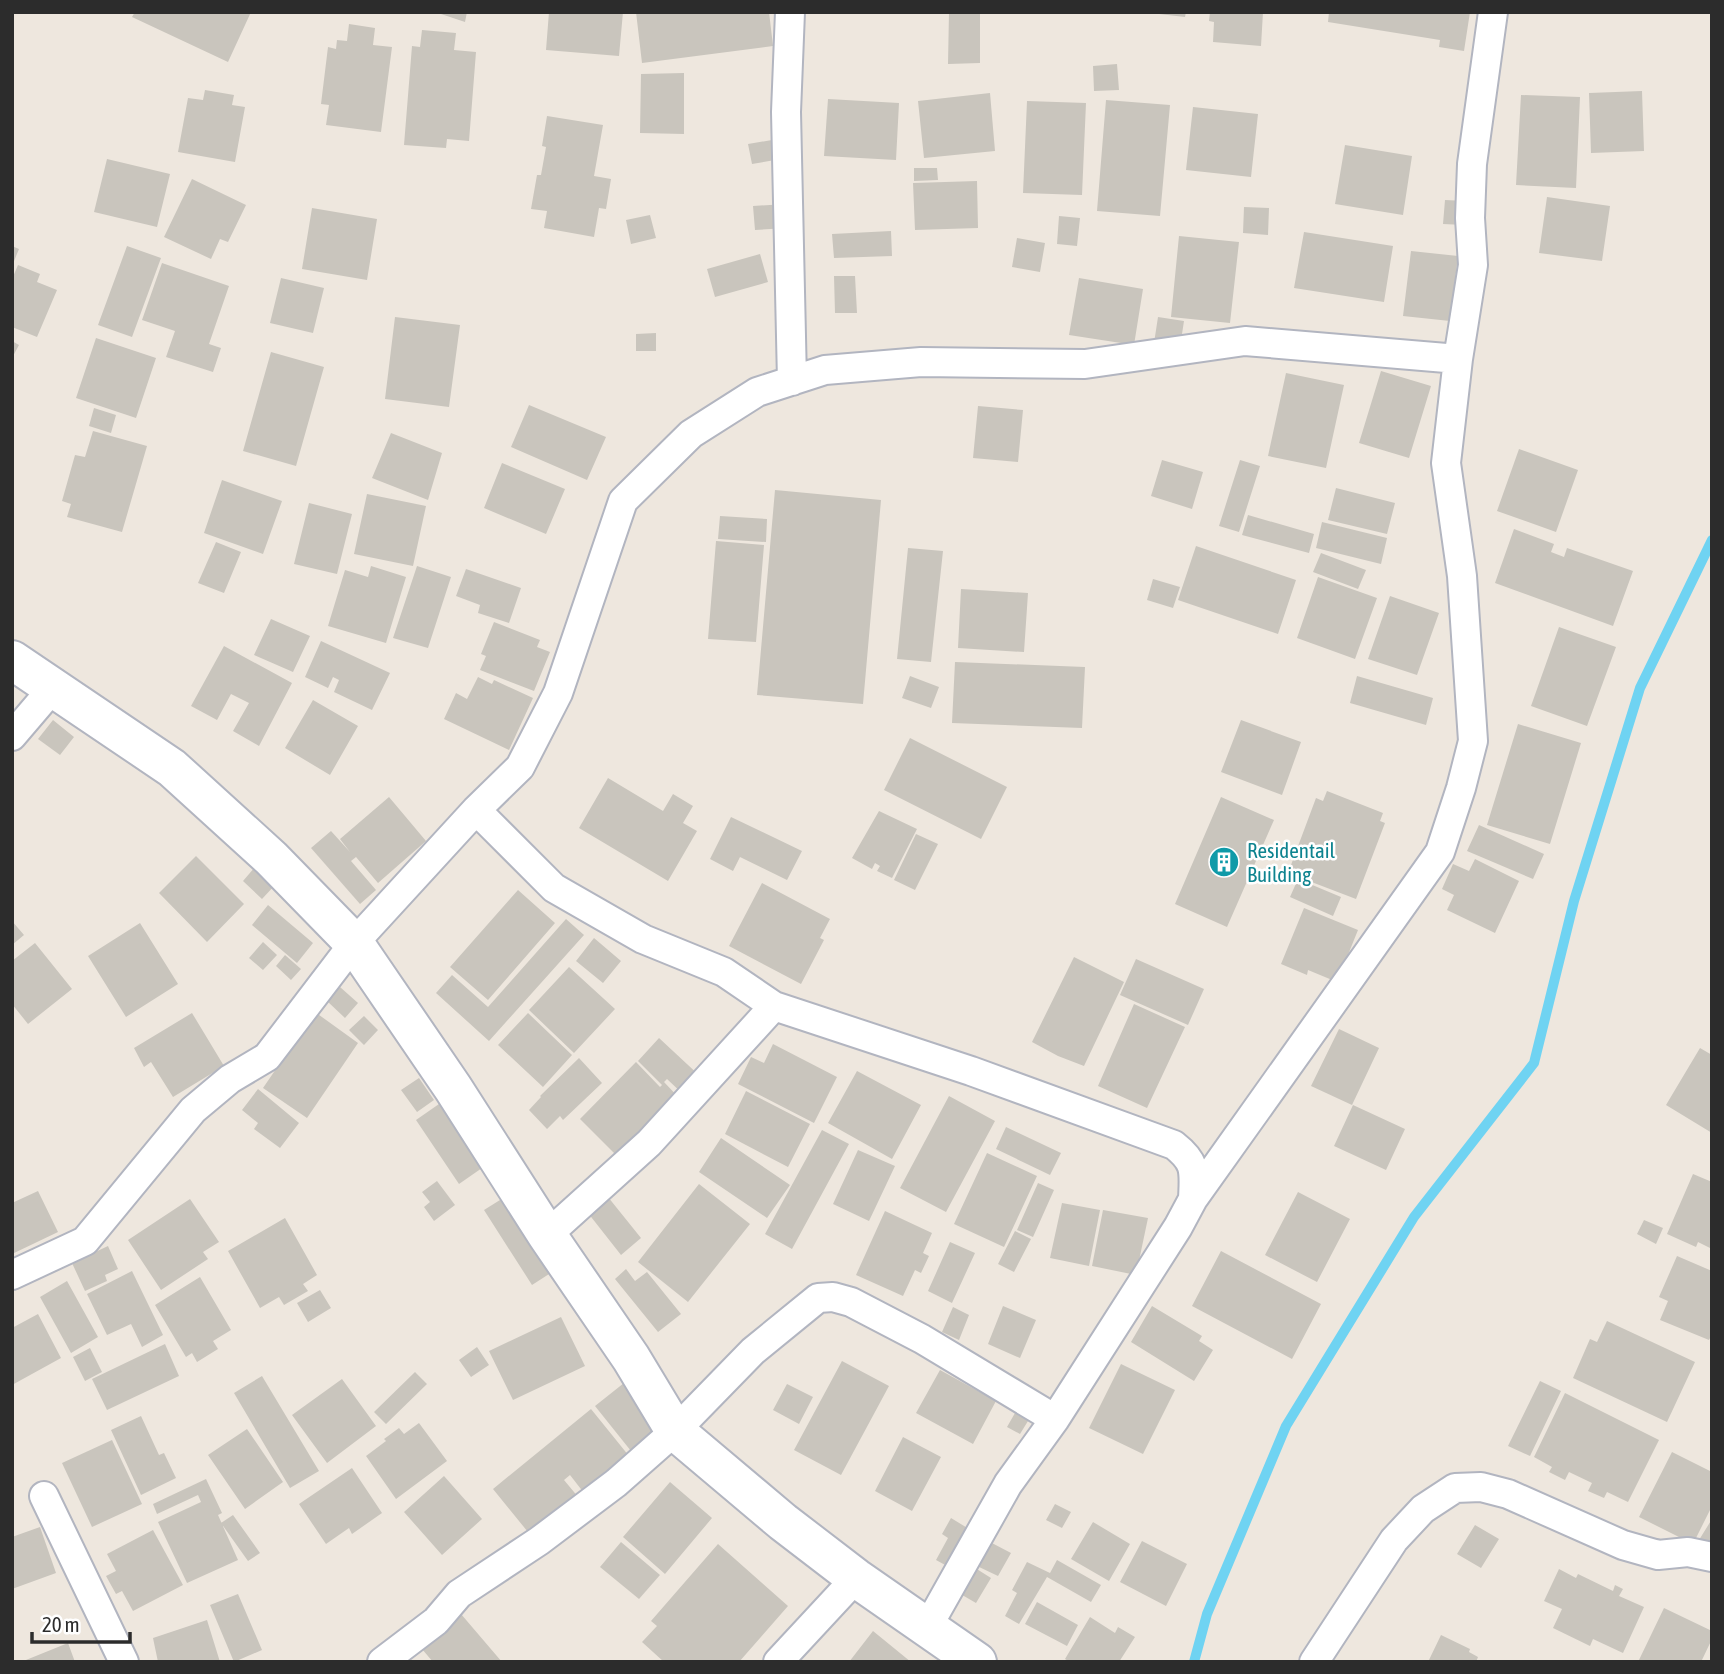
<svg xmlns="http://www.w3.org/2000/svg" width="1724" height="1674" font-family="'Asap Condensed',sans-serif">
<rect width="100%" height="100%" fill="#eee7de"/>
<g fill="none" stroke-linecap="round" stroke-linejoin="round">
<!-- stream -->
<path stroke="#6fd3f2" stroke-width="10" d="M1194,1662L1207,1614L1286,1426L1414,1217L1534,1063L1574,901L1640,688L1712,540"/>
</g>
<!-- building -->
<path fill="#c9c5bd" d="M135,12H251L228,62L132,17Z
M435,12H467L465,22Z
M549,12H623L619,56L546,50Z
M636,12H769L773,46L642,63Z
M949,12H980V63L948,64Z
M1159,12H1186L1185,17L1159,14Z
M1210,12H1263L1261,46L1213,42L1214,22L1209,21Z
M1329,12H1470L1464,51L1439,47L1440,40L1328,22Z
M349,24L375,28L373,45L392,47L381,132L326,125L329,105L321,104L328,47L336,49L337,40L347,41Z
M422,30L456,33L454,50L476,52L469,141L447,139L446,148L404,145L412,46L420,47Z
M1117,64L1119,90L1094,91L1093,66Z
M684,73V134L640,133L641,74Z
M205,90L234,95L232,105L245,107L235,162L178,152L188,98L203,100Z
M1642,91L1644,151L1591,153L1589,93Z
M990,93L995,151L924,158L918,101Z
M1521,95L1580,97L1576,188L1516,185Z
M828,99L899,103L896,160L824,156Z
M1106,100L1170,105L1160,216L1097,211Z
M1027,101L1086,103L1082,195L1023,193Z
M1193,107L1258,114L1251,177L1186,170Z
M547,116L603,125L594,176L611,179L606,209L599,208L594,237L544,228L547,211L531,209L537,175H541L546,147L542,146Z
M772,140L775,160L752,164L748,144Z
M1345,145L1412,156L1403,215L1335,204Z
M107,159L170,174L157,227L94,212Z
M914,168H937L938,180L914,181Z
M192,179L246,205L228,242L220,239L211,259L164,237Z
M977,181L978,228L915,230L913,183Z
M1547,197L1610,206L1602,261L1539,253Z
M1445,200L1466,201L1464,225L1443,224Z
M786,204L787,228L755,230L753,206Z
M1244,207L1269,208L1268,235L1243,233Z
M312,208L377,219L367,280L302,269Z
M650,215L656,238L631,244L626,220Z
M1059,216L1080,218L1077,246L1057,244Z
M891,231L892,256L834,258L832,234Z
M1304,232L1393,246L1384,302L1294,288Z
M1179,236L1239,242L1230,323L1171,317Z
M1017,238L1045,243L1040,272L1012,267Z
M12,246L19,249L12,266Z
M127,246L161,258L132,337L98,325Z
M1411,251L1458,256L1450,321L1403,316Z
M760,254L768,282L715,297L707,269Z
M162,263L229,286L209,344L221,348L213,372L166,357L175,331L142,320Z
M18,265L40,274L37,282L57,290L37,337L12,327V279Z
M834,276H855L857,313H835Z
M281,278L324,288L313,333L270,323Z
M1079,278L1143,289L1134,345L1069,335Z
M395,317L460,325L449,407L385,399Z
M1158,317L1184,321L1180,347L1154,343Z
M656,333V351H636V334Z
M96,338L156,358L136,418L76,398Z
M12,341L19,345L12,358Z
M271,352L324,367L296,466L243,451Z
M1381,371L1431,386L1409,458L1359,443Z
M1286,373L1344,385L1326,468L1268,456Z
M529,405L606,437L587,480L511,447Z
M978,406L1023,410L1018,462L973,458Z
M94,408L116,415L111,433L89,426Z
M93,431L147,446L122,532L67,517L71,504L62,501L75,455L85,457Z
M391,433L442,453L428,500L372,478Z
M1519,449L1578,470L1556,532L1497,511Z
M1162,460L1203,472L1192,509L1151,496Z
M1240,460L1260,466L1239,532L1219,526Z
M502,463L565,489L546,534L484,508Z
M222,480L282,501L263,554L204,533Z
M1336,488L1395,503L1387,534L1328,520Z
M775,490L881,500L863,704L757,695Z
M367,494L426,506L413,566L354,554Z
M309,503L352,514L337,574L294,564Z
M1248,515L1314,534L1309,553L1242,535Z
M720,516L767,519L766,542L718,539Z
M1322,522L1387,538L1381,564L1316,548Z
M1514,529L1554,544L1551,552L1564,557L1567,548L1633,571L1613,626L1495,583Z
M716,541L764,545L756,642L708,639Z
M216,542L241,552L224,593L198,583Z
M1196,546L1296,580L1278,634L1178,600Z
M908,548L943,551L931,662L897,659Z
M1321,553L1366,570L1358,589L1313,572Z
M371,566L406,577L386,643L328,626L345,570L368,577Z
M417,566L451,577L428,648L393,638Z
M466,569L521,588L509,623L478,613L480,605L456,596Z
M1318,577L1377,598L1355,659L1297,638Z
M1153,579L1180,587L1173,608L1147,600Z
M961,589L1028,593L1024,652L958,648Z
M1390,596L1439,613L1417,675L1368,659Z
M271,619L310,636L293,672L254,655Z
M494,622L540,640L537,647L550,652L534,691L480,670L486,656L481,654Z
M1559,627L1616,647L1587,726L1531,706Z
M321,641L390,673L372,710L334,692L339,680L333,677L328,688L305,677Z
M224,646L292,683L259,746L233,731L249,703L231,694L217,720L191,706Z
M955,662L1085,667L1082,728L952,723Z
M910,676L939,687L931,708L902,698Z
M1357,676L1433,698L1426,725L1350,703Z
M478,677L492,684L494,680L533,698L509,750L444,719L456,693L467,699Z
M313,700L358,726L330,775L285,748Z
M53,720L74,737L60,755L38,739Z
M1241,720L1301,742L1282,795L1221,772Z
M1518,724L1581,743L1550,844L1487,825Z
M910,738L1007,787L981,839L884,790Z
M608,778L663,811L673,794L693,806L683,823L697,831L668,881L579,828Z
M1327,791L1383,813L1380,821L1385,823L1356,899L1288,873L1316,798L1323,801Z
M389,797L426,841L378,883L356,857L351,861L376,890L360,904L311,848L331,831L350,852L340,839Z
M1221,797L1274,820L1227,927L1175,904Z
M879,811L917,829L892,878L877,871L880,866L875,863L872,869L852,858Z
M731,817L802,851L787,880L740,857L733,871L710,859Z
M1479,825L1544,854L1533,879L1467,851Z
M916,834L938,844L915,890L894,880Z
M196,856L244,904L207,942L159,893Z
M1475,859L1519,881L1495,933L1447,910L1454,895L1442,889L1453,864L1469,871Z
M255,867L275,885L262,899L243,881Z
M1298,879L1341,897L1333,916L1290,897Z
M762,883L830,919L820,938L824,940L801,984L729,946Z
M518,890L555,923L488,1000L450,967Z
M268,905L313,943L297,963L252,925Z
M1304,908L1358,930L1337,982L1308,970L1307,975L1281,964Z
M566,919L584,935L489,1041L436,993L452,975L488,1007Z
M12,921L24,935L12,945Z
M140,923L178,984L126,1017L88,956Z
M594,938L621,961L603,983L576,961Z
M263,942L277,955L263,970L249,958Z
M35,943L72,989L28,1024L12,1004V961Z
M285,955L301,969L291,980L276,966Z
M1074,957L1124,982L1084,1066L1058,1056L1032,1042Z
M1136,959L1204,989L1188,1025L1120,995Z
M569,967L615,1009L574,1053L529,1010Z
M340,987L358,1003L345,1018L327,1001Z
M1134,1004L1185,1027L1147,1108L1098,1086Z
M315,1012L358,1043L307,1118L263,1088Z
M192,1013L224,1066L173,1097L151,1062L144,1067L134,1048Z
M528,1013L572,1055L543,1087L498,1045Z
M364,1016L378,1030L364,1045L349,1030Z
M1339,1029L1379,1048L1352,1105L1311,1086Z
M659,1038L702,1078L685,1096L667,1079L664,1082L682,1101L622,1161L580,1119L636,1062L660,1087L662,1085L638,1061Z
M773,1044L837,1077L814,1123L738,1084L751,1057L764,1063Z
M1700,1048L1712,1055V1133L1666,1105Z
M579,1058L602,1083L563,1120L560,1116L547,1129L529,1110L541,1097L540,1096Z
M857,1071L921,1105L892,1159L828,1123Z
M419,1078L434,1100L417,1112L401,1090Z
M258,1089L299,1123L280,1148L254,1129L258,1123L242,1110Z
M746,1091L810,1124L788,1167L725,1134Z
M949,1096L995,1121L946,1212L900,1188Z
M439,1104L482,1168L459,1184L416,1120Z
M1353,1105L1405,1129L1386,1170L1334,1146Z
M1006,1127L1061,1153L1050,1175L996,1149Z
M822,1130L849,1144L792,1249L765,1234Z
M721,1138L790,1185L767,1218L699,1172Z
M858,1150L895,1166L869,1221L833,1204Z
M987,1153L1037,1176L1004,1247L954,1224Z
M1693,1174L1712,1182V1249L1698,1242L1696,1247L1667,1234Z
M437,1181L455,1205L434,1221L424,1207L430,1202L422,1192Z
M1038,1183L1054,1190L1033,1237L1017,1230Z
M699,1184L750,1224L688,1302L638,1262Z
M38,1191L58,1232L12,1254V1203Z
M1298,1192L1350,1219L1317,1282L1265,1255Z
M511,1193L560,1267L532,1285L484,1210Z
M608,1197L641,1238L621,1255L588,1213Z
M190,1199L219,1242L203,1252L208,1259L161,1290L128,1240Z
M1062,1203L1100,1210L1089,1266L1050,1258Z
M1103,1210L1148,1218L1136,1275L1092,1266Z
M885,1211L932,1233L923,1253L929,1256L921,1273L915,1270L903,1296L856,1275Z
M285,1218L317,1275L303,1284L308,1291L284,1305L279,1297L260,1308L228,1251Z
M1644,1220L1663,1228L1656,1244L1637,1234Z
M1015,1231L1031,1239L1014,1272L998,1264Z
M950,1242L975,1253L952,1303L928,1291Z
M108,1246L118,1269L105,1275L107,1281L85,1291L72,1263Z
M1221,1251L1321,1304L1292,1359L1192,1306Z
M1677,1256L1712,1271V1334L1709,1340L1660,1320L1668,1301L1659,1297Z
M626,1269L635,1281L647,1272L681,1314L658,1332L615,1279Z
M132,1271L163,1335L142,1347L131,1324L107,1335L87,1294Z
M200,1277L231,1330L213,1341L218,1349L197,1362L192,1353L186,1357L155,1305Z
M67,1281L98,1337L71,1353L40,1297Z
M320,1290L331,1308L308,1322L297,1303Z
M1003,1306L1036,1320L1020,1358L988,1344Z
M1152,1306L1202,1336L1199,1341L1213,1350L1194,1381L1131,1342Z
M953,1307L969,1315L959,1340L942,1332Z
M38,1314L61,1358L12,1385V1328Z
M561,1317L585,1366L513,1400L489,1351Z
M1607,1321L1695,1362L1667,1422L1573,1378L1590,1339L1597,1342Z
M165,1344L179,1376L107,1410L92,1379Z
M477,1347L489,1365L471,1377L459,1360Z
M90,1348L102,1372L85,1381L73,1357Z
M842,1361L889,1386L841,1475L794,1450Z
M1121,1364L1175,1390L1143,1454L1089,1428Z
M940,1370L996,1401L973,1444L916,1413Z
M415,1372L427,1384L386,1424L374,1412Z
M262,1376L319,1471L290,1488L234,1393Z
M342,1379L376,1426L327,1463L292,1415Z
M1540,1381L1561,1391L1530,1456L1508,1446Z
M624,1383L664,1433L635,1456L595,1406Z
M787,1384L813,1397L799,1424L773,1410Z
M1565,1393L1659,1440L1628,1502L1607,1492L1604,1498L1588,1491L1592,1483L1569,1472L1565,1480L1549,1472L1552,1467L1534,1457Z
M591,1409L629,1456L584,1493L570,1475L564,1480L579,1498L532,1537L493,1489Z
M1015,1413L1028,1421L1020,1434L1007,1427Z
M141,1416L159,1455L164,1453L176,1478L141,1495L111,1430Z
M419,1423L447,1461L396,1499L366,1456L386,1441L384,1439L399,1428L404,1434Z
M247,1429L283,1482L245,1509L208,1455Z
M903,1437L941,1457L912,1511L875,1491Z
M112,1440L142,1504L92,1527L62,1463Z
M1672,1452L1712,1472V1506L1693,1544L1639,1517Z
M352,1468L382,1513L352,1534L349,1528L326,1544L299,1504Z
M444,1476L482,1519L442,1555L404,1512Z
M206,1479L222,1513L218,1515L238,1560L187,1583L158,1522L201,1502L198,1495L157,1514L153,1504Z
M670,1482L712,1518L665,1574L623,1537Z
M1055,1504L1071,1512L1062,1528L1046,1520Z
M233,1515L260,1553L248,1561L221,1523Z
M951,1518L969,1529L947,1566L936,1560L948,1538L942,1534Z
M1712,1519V1548L1699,1540Z
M1093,1522L1130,1544L1109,1581L1071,1559Z
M1475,1525L1499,1539L1481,1568L1457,1554Z
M40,1527L56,1573L12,1589V1537Z
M153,1530L183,1585L133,1611L122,1591L116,1594L106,1576L116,1571L107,1554Z
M1142,1541L1187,1564L1166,1606L1120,1582Z
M621,1542L660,1575L639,1599L600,1567Z
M990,1542L1011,1553L998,1576L977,1566Z
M718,1544L788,1606L739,1662H664L642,1642L657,1626L651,1621Z
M1057,1560L1101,1585L1091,1602L1047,1577L1019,1624L1005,1616L1017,1593L1012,1590L1027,1562L1050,1573Z
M972,1566L991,1578L976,1603L957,1592Z
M1559,1569L1576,1578L1578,1574L1613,1591L1615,1585L1623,1589L1619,1596L1644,1607L1623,1653L1593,1639L1590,1646L1553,1628L1562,1609L1544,1601Z
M238,1594L262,1650L234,1662L210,1605Z
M1037,1602L1078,1625L1067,1646L1025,1624Z
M1664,1608L1712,1631V1639L1701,1662H1638Z
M461,1614L502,1662H433L422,1649Z
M1090,1617L1115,1633L1118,1627L1135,1637L1119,1662H1070L1065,1659Z
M207,1620L220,1662H158L153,1638Z
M873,1631L911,1662H849Z
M1441,1635L1470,1649L1469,1652L1478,1657L1476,1662H1428Z
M68,1643L75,1662H21Z"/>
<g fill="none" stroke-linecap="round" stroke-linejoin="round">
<!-- street casing -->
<g stroke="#b2b5c0" stroke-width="32">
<path id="street" d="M790,12L786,112L792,381
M12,736L53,688
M476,810L554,888L643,939L724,972L774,1006L971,1071L1174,1145C1197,1163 1194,1172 1193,1199
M547,1235L649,1143L774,1006
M12,1275L85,1241L193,1110L230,1079L267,1057L354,943L476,810L520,767L558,693L623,501L691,434L757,392L825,370L921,362L1085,364L1245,341L1458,359
M44,1496L124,1662
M928,1626L1008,1484L1055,1419L1178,1227L1193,1199L1440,852L1461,788L1473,741L1462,576L1446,463L1458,359L1473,265L1470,218L1472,164L1493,12
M382,1662L436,1621L459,1594L539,1541L616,1483L675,1431L753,1351L818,1298L833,1297L851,1302L922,1339L1055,1419
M778,1662L856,1578
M1314,1662L1394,1540L1423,1509L1455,1488L1481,1487L1508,1494L1623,1545L1658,1555L1688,1552L1712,1557"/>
</g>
<!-- secondary casing -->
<g stroke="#b2b5c0" stroke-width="42">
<path id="secondary" d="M12,660L172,768L271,858L354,943L453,1088L547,1235L631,1358L675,1431L783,1522L856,1578L977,1662"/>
</g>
<!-- street -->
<use href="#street" stroke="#fff" stroke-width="28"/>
<!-- secondary -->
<use href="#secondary" stroke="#fff" stroke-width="38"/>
</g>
<!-- icons -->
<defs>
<g id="building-disc" transform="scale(1.575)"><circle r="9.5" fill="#0f9aa8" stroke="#fff"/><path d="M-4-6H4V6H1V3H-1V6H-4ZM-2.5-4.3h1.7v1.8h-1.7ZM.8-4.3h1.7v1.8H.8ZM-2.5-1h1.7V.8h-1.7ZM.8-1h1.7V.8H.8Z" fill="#fff"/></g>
</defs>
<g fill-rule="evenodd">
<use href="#building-disc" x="1224" y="862"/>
</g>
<g text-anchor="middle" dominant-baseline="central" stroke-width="5" stroke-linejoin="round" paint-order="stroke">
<!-- culture labels -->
<g font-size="21" fill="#0d838f" stroke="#fff" text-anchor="start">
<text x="1247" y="850">Residentail<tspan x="1247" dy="24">Building</tspan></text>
</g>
</g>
<!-- border -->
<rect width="1724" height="1674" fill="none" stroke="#2c2c2c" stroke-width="28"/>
<!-- scale -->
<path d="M32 1632v10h98v-10" fill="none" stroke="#2c2c2c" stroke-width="3.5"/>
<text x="42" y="1632" font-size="21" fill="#2c2c2c" stroke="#ffffff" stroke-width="5" paint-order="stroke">20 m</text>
</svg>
